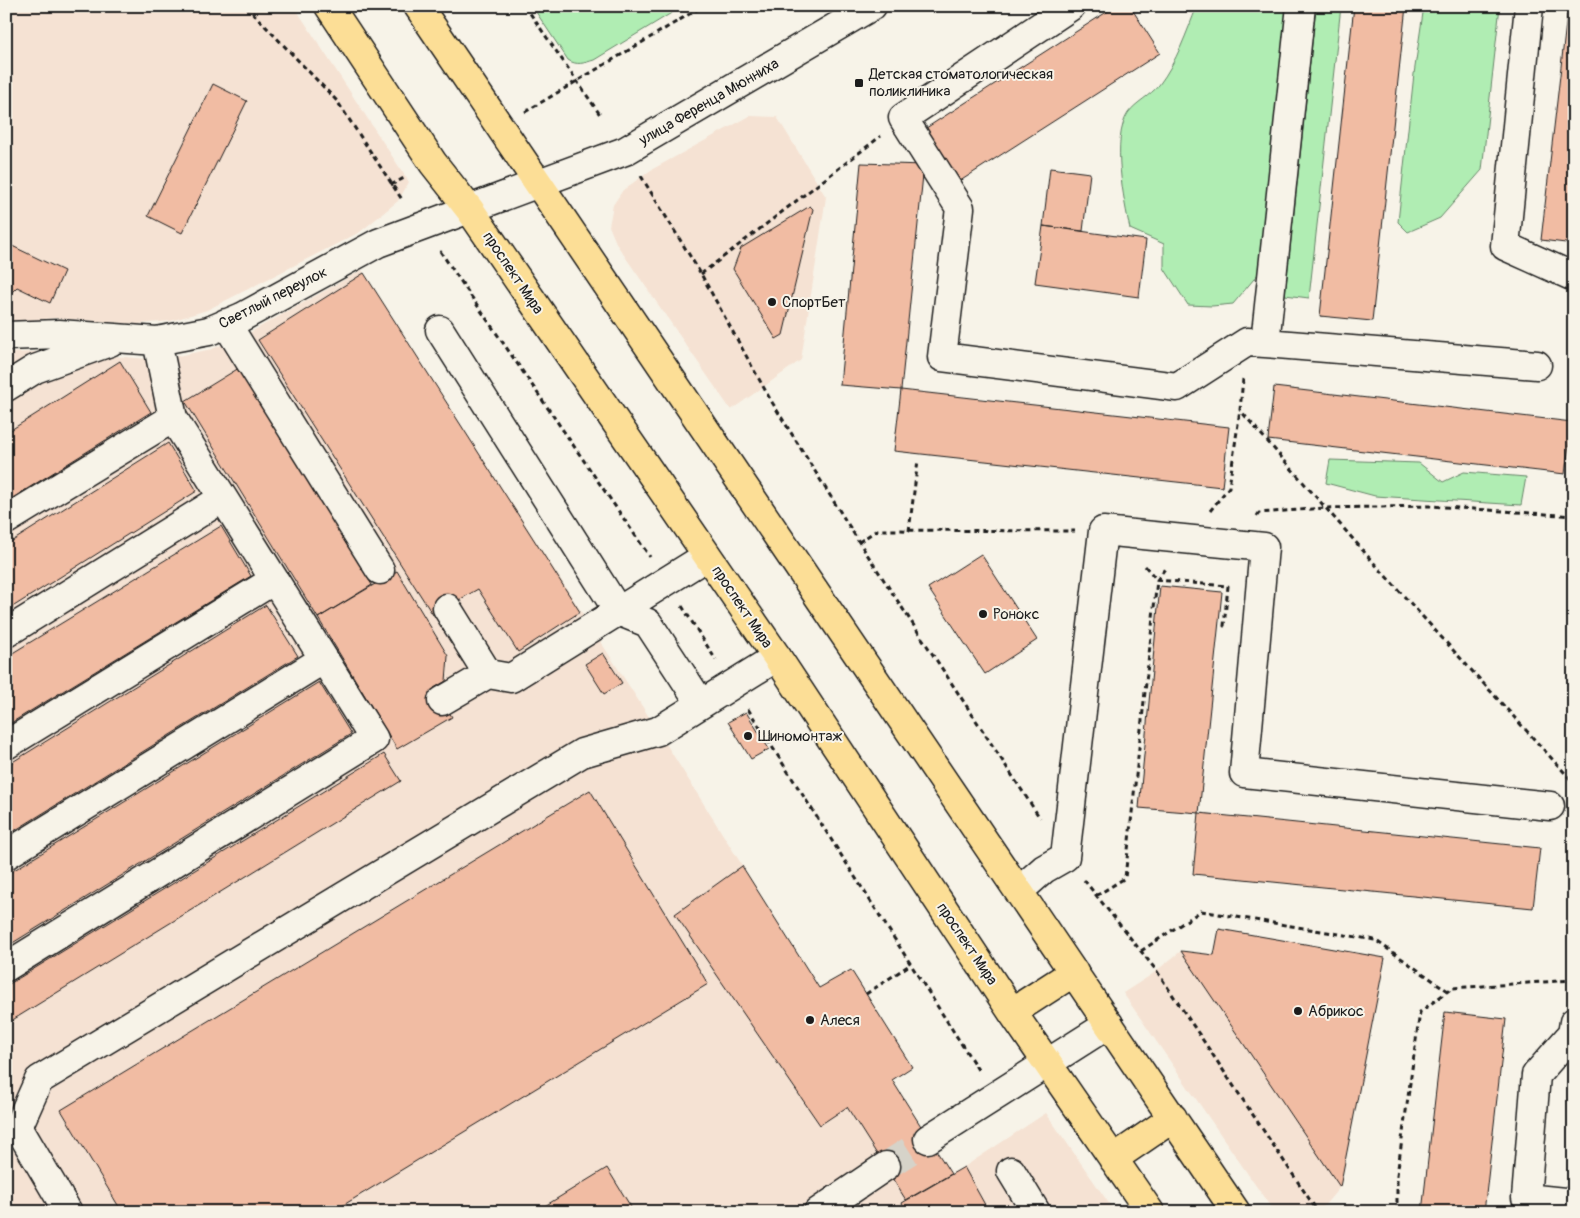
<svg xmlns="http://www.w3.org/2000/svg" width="1580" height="1218" font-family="Pangolin,sans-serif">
<rect width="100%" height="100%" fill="#f7f3e8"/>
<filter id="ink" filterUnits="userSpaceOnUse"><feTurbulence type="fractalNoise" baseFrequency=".02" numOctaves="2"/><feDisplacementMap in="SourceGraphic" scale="10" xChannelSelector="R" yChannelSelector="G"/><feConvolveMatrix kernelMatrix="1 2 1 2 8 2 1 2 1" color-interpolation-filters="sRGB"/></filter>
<g filter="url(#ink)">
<!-- built -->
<path fill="#f5e2d3" d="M6,6H294L409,182L398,201L360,232L207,310L171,321L138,324L55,318L6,322Z
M750,116L777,117L826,197L801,360L731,410L617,245L609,226L613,205L623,190L651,170Z
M362,270L658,731L819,988L851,970L912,1067L892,1080L951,1174L964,1167L1046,1113L1115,1212H6V353L58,351L158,360L212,349L249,333Z
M1219,929L1385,958L1340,1187L1319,1212H1274L1123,993L1151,975L1181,951L1214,955Z"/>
<!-- green -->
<path fill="#b0edb3" stroke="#668468" d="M532,6H683L594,60C584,63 577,66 568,60Z
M1197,6H1298L1259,273L1233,304L1212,306L1188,305L1164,268V244L1130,229C1124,201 1111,139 1128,113C1136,102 1150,96 1159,85C1177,61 1186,34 1197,6Z
M1316,6H1341L1309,298L1285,295Z
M1424,6H1500L1482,170L1440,218L1408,232L1398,222L1414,74Z
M1330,460L1419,463L1443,482L1464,472L1526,477L1521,505L1375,496L1326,483Z"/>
<!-- building -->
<path fill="#f1bca3" stroke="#1c1c1c" d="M1116,6H1130L1160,53L957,183L923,130Z
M1354,6H1406L1372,321L1320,316Z
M1568,6H1574V244L1541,240Z
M213,84L247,101L182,233L148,216Z
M861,163L924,165L901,390L840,385Z
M1050,168L1090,173L1083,231L1043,226Z
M810,206L813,209L783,335L776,339L733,269L741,248Z
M1043,226L1146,240L1139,297L1035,283Z
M6,243L64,271L50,303L17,287L10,294L6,292Z
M364,273L580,612L518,652L478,589L433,615L258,340Z
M120,361L151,412L6,502V433Z
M239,368L372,585L318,618L185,401Z
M1274,387L1572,422L1565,474L1268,440Z
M901,390L1229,427L1222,487L894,451Z
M168,443L197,491L6,611V545Z
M221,526L251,576L6,726V657Z
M981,554L1037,640L985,674L928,588Z
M397,571L448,656L446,681L434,688L452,717L397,749L318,618Z
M1160,586L1222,592L1199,813L1139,808Z
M266,605L298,656L6,836V766Z
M603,653L622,683L604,694L585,664Z
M319,682L351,734L6,947V875Z
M746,712L769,749L751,759L728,722Z
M384,754L401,781L6,1024V986Z
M590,790L708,984L332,1212H122L61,1110Z
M1199,813L1540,848L1533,908L1193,874Z
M742,866L819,988L851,970L912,1067L892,1080L951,1174L906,1200L847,1107L820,1125L675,914Z
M1219,929L1385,958L1340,1187L1181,951L1214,955Z
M1445,1012L1506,1019L1484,1212H1422Z
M964,1167L989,1212H907L902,1203Z
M607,1168L634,1212H535Z"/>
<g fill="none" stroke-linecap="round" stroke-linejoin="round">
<!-- minor-tunnel -->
<path stroke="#d6d3c9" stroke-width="28" stroke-dasharray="28 14" stroke-linecap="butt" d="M886,1166L928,1139"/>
<!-- minor casing -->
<g stroke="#1c1c1c" stroke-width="31">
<path id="minor" d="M1071,6L903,118L960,208L942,357L1177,387L1247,342L1265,343
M1301,6L1265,343L1537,365
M1529,6L1505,246L1574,277
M226,323L380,570
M440,330L618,611L648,623L701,704
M6,336L59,334L157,341L209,331L242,317L378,243L625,151L872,6
M6,387L35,369L110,342
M6,520L173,418
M447,608L488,674
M6,633L223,498
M442,701L488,674L511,678L707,556
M6,745L274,580
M6,855L324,659
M1019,891L1044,869L1065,857L1103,531L1264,547L1244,773L1550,806
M6,967L374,739L173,418L157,341
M1574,1022L1572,1034L1536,1075L1526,1198L1574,1203
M928,1139L1109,1024
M1011,1171L1036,1212
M68,1212L18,1127L39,1080L582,753L658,731L777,657
M818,1212L886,1166"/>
</g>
<!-- major casing -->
<g stroke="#1c1c1c" stroke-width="31">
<path id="major" d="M329,6L433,163L470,210L777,657L1012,1012L1150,1212
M418,6L1236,1212
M1012,1012L1074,972
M1113,1159L1173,1118"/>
</g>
<!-- path -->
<path stroke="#1c1c1c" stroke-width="3" stroke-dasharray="5 4" stroke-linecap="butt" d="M246,6L337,101L403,201
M525,6L601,116
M525,112L703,6
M641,176L701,274L770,399L859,542L1040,818
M391,185L406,177
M440,251L650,557
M701,274L881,136
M1243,379L1240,410L1373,562L1574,783
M1210,511L1229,487L1240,410
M1257,516L1259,513L1325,508L1431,506L1574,516
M909,531L918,460
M859,542L877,530L1075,531
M1145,566L1157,580L1166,567
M682,606L716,660
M748,709L980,1073
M1084,880L1156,970L1318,1212
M1096,896L1125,878L1157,580L1228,586L1224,626H1227
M1141,951L1201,911L1375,940L1448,991
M866,994L911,964
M1397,1212V1175L1420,1012L1452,988L1574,980"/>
<!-- minor -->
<use href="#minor" stroke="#f7f3e8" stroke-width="28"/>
<!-- major -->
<use href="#major" stroke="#fcde96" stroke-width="28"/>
</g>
</g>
<!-- markers -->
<g fill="#1c1c1c" stroke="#f7f3e8" stroke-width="2">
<rect x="854" y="78" width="10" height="10" rx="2.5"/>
<circle cx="772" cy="302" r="5"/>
<circle cx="983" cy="614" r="5"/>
<circle cx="748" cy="736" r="5"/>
<circle cx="1298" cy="1011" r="5"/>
<circle cx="810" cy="1020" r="5"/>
</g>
<g text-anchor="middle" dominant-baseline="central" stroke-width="4" stroke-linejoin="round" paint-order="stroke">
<!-- poi labels -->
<g font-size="15" fill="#1c1c1c" stroke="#f7f3e8" text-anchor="start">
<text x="869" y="74">Детская стоматологическая<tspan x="869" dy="17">поликлиника</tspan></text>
<text x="782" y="302">СпортБет</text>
<text x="993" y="614">Ронокс</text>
<text x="758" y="736">Шиномонтаж</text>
<text x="1308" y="1011">Абрикос</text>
<text x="820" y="1020">Алеся</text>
</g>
<!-- street labels -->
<g font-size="15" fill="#1c1c1c" stroke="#f7f3e8">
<text transform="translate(709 102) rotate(-30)">улица Ференца Мюнниха</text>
<text transform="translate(513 273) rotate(56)">проспект Мира</text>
<text transform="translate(273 298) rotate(-27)">Светлый переулок</text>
<text transform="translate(742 607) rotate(56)">проспект Мира</text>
<text transform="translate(967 944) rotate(56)">проспект Мира</text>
</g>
</g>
<!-- margin -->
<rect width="1580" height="1218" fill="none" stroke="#f7f3e8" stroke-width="25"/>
<rect x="12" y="12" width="1555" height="1193" fill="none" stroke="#1c1c1c" stroke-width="2" filter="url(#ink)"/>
</svg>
